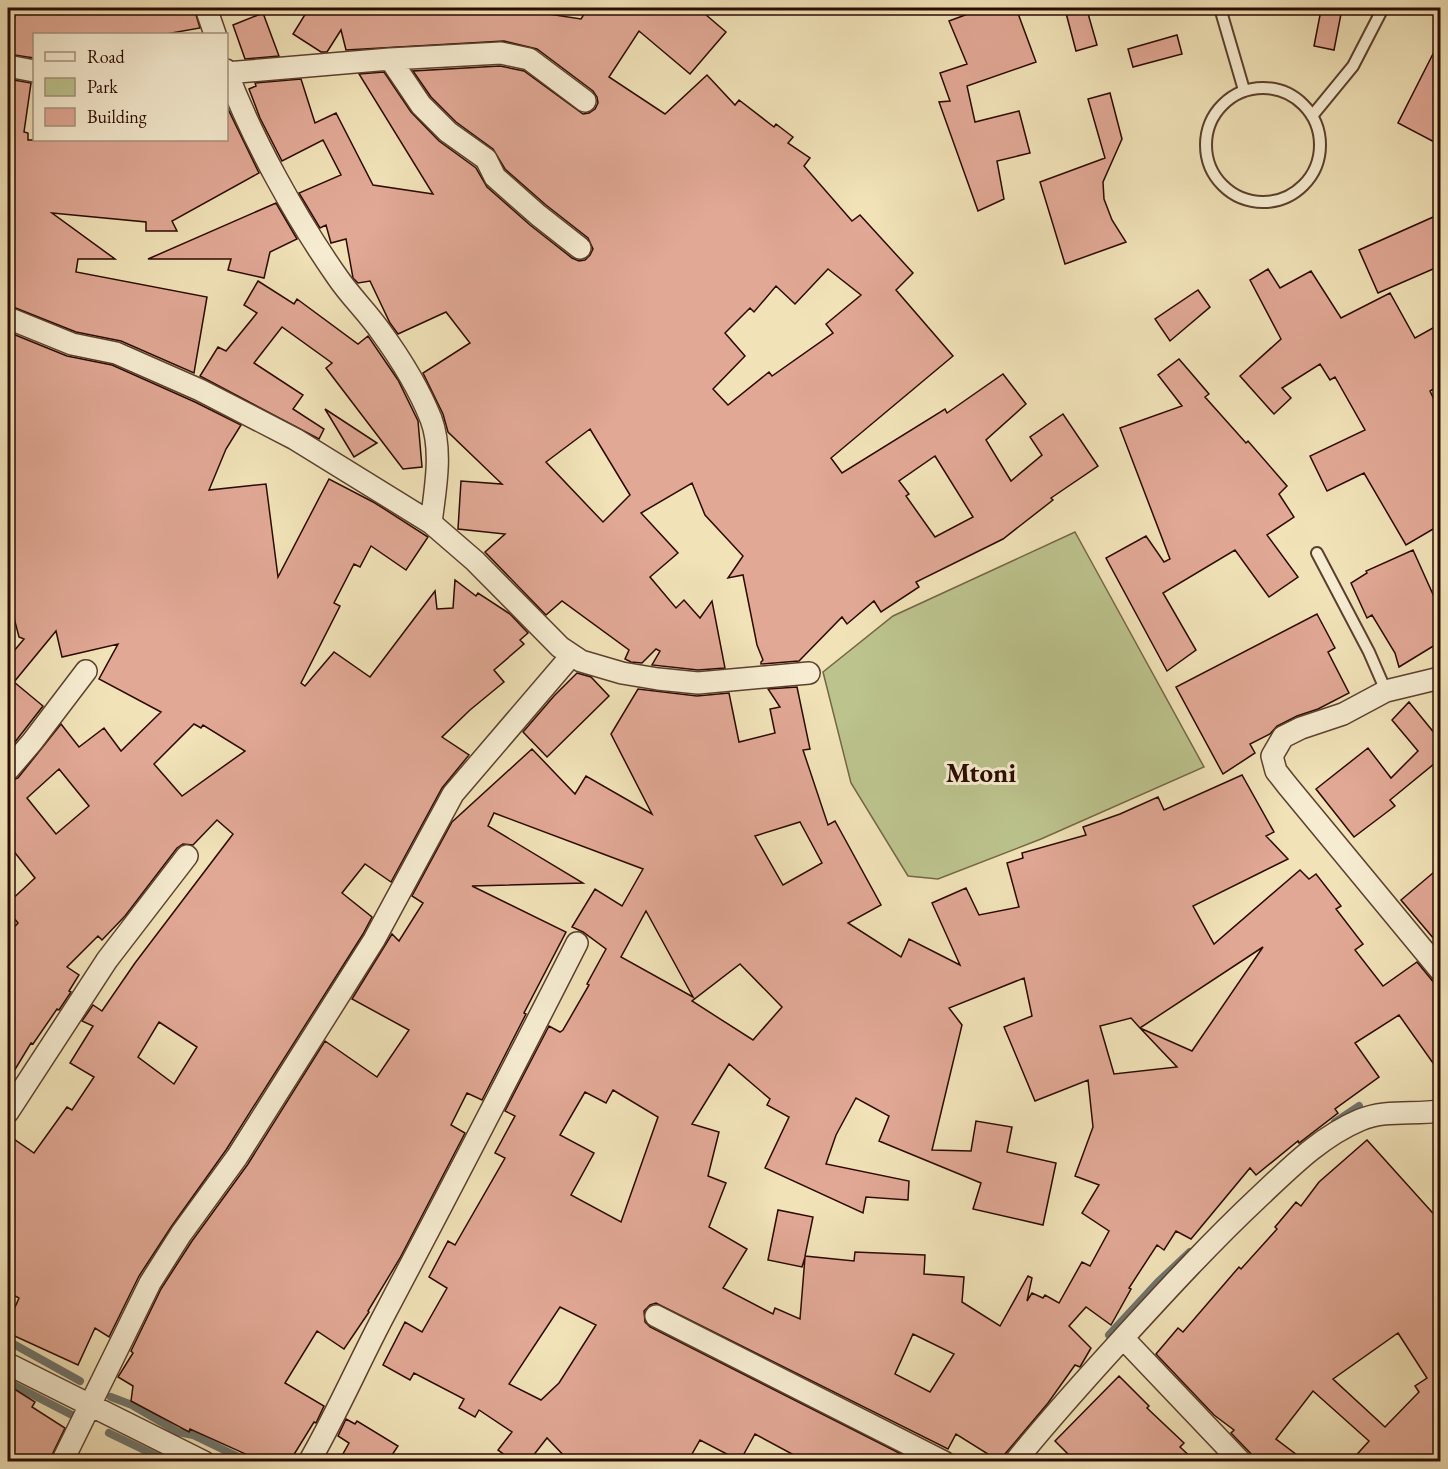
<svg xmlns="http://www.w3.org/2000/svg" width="1448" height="1469" font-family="'EB Garamond',serif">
<rect width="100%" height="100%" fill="#f1e2b8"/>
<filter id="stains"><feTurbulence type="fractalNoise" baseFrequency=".00333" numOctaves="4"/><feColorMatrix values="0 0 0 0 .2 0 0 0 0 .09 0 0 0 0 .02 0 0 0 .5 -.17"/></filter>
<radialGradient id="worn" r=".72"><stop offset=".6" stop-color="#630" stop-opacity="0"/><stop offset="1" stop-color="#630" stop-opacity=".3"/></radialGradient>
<!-- green -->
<path fill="#bcc38d" stroke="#746646" stroke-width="1.5" d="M1075,532L1204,767L1041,839L938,879L908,876L851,783L823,672L893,616Z"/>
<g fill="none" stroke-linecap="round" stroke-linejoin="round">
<!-- stream -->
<path stroke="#6f756d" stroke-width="8" d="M1335,1122L1359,1106
M8,1341L80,1381
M1116,1342L1109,1335L1158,1282L1190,1252
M8,1382L72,1415
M111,1397L132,1405L178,1432L193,1435L249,1462
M109,1433L169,1462"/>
</g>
<!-- building -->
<path fill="#e1a895" stroke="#2b0a00" stroke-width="1.5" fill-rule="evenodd" d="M16,8H194L200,28L166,34H34V58L8,54V33L12,34Z
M309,8H509L581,19L588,8H698L726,32L690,74L639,31L609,77L665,114L707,75L735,105L739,100L774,127L776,124L793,137L788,143L810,158L804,166L852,221L860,215L913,273L896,290L953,356L831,458L842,473L945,409L947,413L1003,374L1026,404L986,440L1011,481L1042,455L1030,437L1063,414L1098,466L1051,498L1053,500L1003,539L916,582L919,587L881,612L874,601L847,624L842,617L799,661L761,664V662L763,660L757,645L743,575L728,578L743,556L705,515L692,483L641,513L678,553L650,577L676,608L684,600L700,618L712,601L725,668L698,670L652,665L660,651L656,649L642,663L631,662L625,659L629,650L562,601L546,615L485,552L505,534L458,529L461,481L502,484L448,432L443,414L423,373L470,343L446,312L398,334L390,323L370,281L358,283L353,278L346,239L331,243L326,225L320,228L299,193L341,175L323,140L282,161L260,118L249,89L256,86L255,83L301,79L315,123L336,113L373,185L433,194L359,74L384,72L411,112L439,141L476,168L487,187L530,225L572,258L579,261L585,260L590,255L593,249L588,238L546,205L505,169L493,149L456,122L431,97L413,71L500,66L524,71L583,114L589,113L595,109L598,103L597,97L593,91L537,49L504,41L346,50L341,30L327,52H321L293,34ZM828,269L861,295L826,324L833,333L772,376L769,372L728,405L713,389L745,356L725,333L750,308L754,312L776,286L795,304ZM590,429L630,495L603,522L546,462ZM935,456L973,517L935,537L906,496L909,494L899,481Z
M984,8H1016L1036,62L967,86L975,122L1019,111L1030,153L997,161L1004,199L978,211L939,102L950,101L940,73L967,64L949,21Z
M1087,10L1097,45L1076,51L1066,13Z
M1321,10L1341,14L1334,50L1314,46Z
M263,13L279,56L245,59L233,25Z
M1177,35L1182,54L1133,67L1128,49Z
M1440,40V145L1398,123Z
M8,79L31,83L24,132L28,133V140H226V105L259,173L172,221L177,231H146V222L52,213L115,259H78L76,272L207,297L194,373L121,341L76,332L8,305Z
M1110,93L1122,139L1103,182L1104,199L1112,220L1126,242L1065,264L1040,182L1105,158L1088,99Z
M276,203L297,239L270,252L264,278L228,270L231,259H148Z
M1440,214V266L1378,293L1359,250Z
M1268,269L1280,288L1311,271L1341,318L1390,293L1415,338L1440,324V385L1430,391L1440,412V525L1406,545L1364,473L1327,491L1310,456L1365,430L1335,377L1330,380L1320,364L1282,388L1291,398L1274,414L1240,376L1281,339L1250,280Z
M258,281L294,304L297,299L358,344L368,336L398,380L418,421L422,467L403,469L326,368L332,363L282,327L254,363L303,395L293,409L324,429L319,439L200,376L218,347L226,351L257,313L244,305Z
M1198,290L1210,307L1170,341L1155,319Z
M8,332L67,356L112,365L195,402L241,425L226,449L209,490L266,484L278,577L329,479L375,503L428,537L406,570L371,546L360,567L354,564L334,603L340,606L301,683L305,686L334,652L370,677L435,591L437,609L453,608L455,580L476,596L478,593L510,614L528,633L520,640L524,644L494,670L504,682L470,710L442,737L469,755L442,788L391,882L365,864L342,893L372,917L363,934L226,1150L171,1227L139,1276L109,1337L95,1328L78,1365L8,1333V1323L19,1298L8,1292V1135L34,1153L67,1107L72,1110L94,1077L70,1063L93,1026L82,1021L93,1005L102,1011L135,963L233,834L217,820L193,845L183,844L177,848L125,916L102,940L98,936L67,967L79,975L69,991L71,992L59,1010L57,1009L33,1044L31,1043L8,1081V934L18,923L8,911V903L35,878L8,844V782L18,778L61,724L79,747L104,728L121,751L161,712L99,679L118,644L62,657L56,631L14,682L43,706L8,751V658L24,639L19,637L8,595ZM194,724L201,728L203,725L245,751L182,796L154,764ZM59,769L89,806L56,834L27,798ZM159,1022L197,1047L174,1084L138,1057Z
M1179,359L1209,394L1205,397L1246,443L1248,441L1287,486L1279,494L1294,517L1267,535L1298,577L1269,597L1235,550L1163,593L1196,650L1167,671L1106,558L1146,536L1164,562L1170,559L1120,428L1182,406L1158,375Z
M325,409L377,443L354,457Z
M1413,550L1440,610V642L1399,667L1395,653L1372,615L1367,618L1351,583L1367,573L1366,571Z
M1317,614L1335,648L1328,652L1349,693L1318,709L1297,716L1277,726L1270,734L1250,744L1255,753L1223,774L1176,687Z
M577,673L591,677L609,696L547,757L523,732L554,696Z
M797,687L810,749L803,750L828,825L835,821L881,905L848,923L901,957L909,939L960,965L932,903L966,888L979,915L1019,907L1007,863L1023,858L1022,853L1086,835L1083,827L1120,814L1158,797L1164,810L1242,775L1274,832L1266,836L1288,859L1193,906L1214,944L1300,870L1309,879L1316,874L1341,906L1336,909L1363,944L1355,950L1383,986L1417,962L1440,990V1073L1399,1015L1355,1043L1379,1077L1335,1109L1338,1113L1299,1143L1298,1141L1256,1175L1250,1168L1191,1239L1176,1231L1164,1250L1157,1245L1129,1288L1131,1289L1111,1325L1086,1307L1069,1326L1091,1348L1080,1367L1075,1365L1048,1403L1005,1454L1002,1461H999L956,1434L948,1449L656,1303L650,1305L644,1311L645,1322L650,1327L915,1461H805L755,1434L740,1461L700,1440L688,1461H569L547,1438L529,1461H513L498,1450L512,1432L479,1410L475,1417L459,1408L464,1399L414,1373L410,1380L383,1365L405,1322L422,1332L447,1288L429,1277L448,1241L455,1245L505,1158L495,1153L515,1116L505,1111L549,1026L560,1032L563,1030L589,985L587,984L606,949L583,932L572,927L595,889L622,906L643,869L494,813L488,826L583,883L472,886L566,932L524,1013L526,1014L482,1100L467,1093L451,1125L465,1133L400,1258L368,1311L369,1312L344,1349L317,1331L285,1383L324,1406L316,1423L314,1422L290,1461H261L190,1429L189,1432L131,1401L133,1386L118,1377L133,1353L131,1351L161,1289L192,1241L248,1164L325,1041L377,1077L409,1030L352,999L392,934L399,941L423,903L412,896L452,822L532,749L575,794L586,776L652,814L611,734L638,689L697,696L729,693L739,742L775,733L770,709L780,707L768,689ZM800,822L822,863L783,885L755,836ZM646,911L693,997L621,957ZM1263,947L1192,1051L1140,1028L1177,1067L1114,1074L1100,1026L1131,1018L1140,1028ZM740,964L782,1007L753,1040L692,1001ZM1024,978L1032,1016L1004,1027L1035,1101L1088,1080L1093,1127L1075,1176L1099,1185L1082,1213L1109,1231L1090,1266L1082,1262L1059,1303L1045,1295L1043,1298L1032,1293L1027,1301L1032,1278L1028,1276L1000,1326L962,1302L964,1277L924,1274L925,1255L855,1252L854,1261L805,1256L813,1217L778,1210L768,1260L802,1267L805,1257L800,1319L775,1308L773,1314L723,1288L747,1249L709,1227L726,1183L708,1176L719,1132L692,1124L729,1064L770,1099L767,1105L789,1117L765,1168L863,1213L866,1197L908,1200L909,1181L826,1164L836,1135L856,1098L889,1116L879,1141L981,1183L973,1209L1043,1225L1056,1163L1007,1152L1012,1127L976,1121L971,1151L932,1150L962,1025L949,1008ZM613,1090L658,1117L621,1222L571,1195L594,1153L560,1135L585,1092L606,1103ZM560,1307L596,1325L559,1383L541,1400L509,1384ZM913,1334L954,1354L930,1392L895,1374Z
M1409,702L1440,740V759L1390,800L1395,806L1354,837L1316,789L1368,748L1391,778L1418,751L1392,720Z
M1440,867V946L1401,900Z
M1367,1140L1440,1221V1461H1351L1369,1441L1313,1391L1276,1439L1305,1461H1258L1231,1433L1234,1430L1214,1415L1156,1354L1178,1328L1183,1332L1239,1267L1241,1269L1277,1229L1275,1227L1296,1202L1301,1206L1319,1182ZM1398,1333L1427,1378L1415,1386L1419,1392L1385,1427L1333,1379Z
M1119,1376L1149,1406L1147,1408L1184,1443L1180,1447L1195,1461H1075L1055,1441Z
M8,1385L35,1402L32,1407L65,1428L49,1461H8Z
M346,1419L355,1424L357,1421L398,1446L388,1461H339L349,1443L338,1436Z"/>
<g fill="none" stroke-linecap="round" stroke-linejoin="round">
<!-- lane casing -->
<g stroke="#5c402e" stroke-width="14">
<path id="lane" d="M1220,8L1244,90
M1206 145a57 57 0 1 1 114 0a57 57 0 1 1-114 0Z
M1312,116L1353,66L1383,8
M1317,553L1369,652L1386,691"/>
</g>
<!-- street casing -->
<g stroke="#5c402e" stroke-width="24">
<path id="street" d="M206,8L215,34
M390,59L421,105L448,132L486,159L495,177L538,215L580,248
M8,66L34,71
M226,70C252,139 296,218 338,278C351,297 368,313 381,332C400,358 419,389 431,419C443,451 435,490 431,523
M226,73L390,59L501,53L529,59L585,101
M8,318L72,344L116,353L200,390L295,439L431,523L475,561L560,647L581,661L622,673L658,679L698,683L809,673
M1440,678L1386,691L1343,714L1301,728L1283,737L1272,756L1276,771L1287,785L1440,970
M8,770L32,742L86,671
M8,1112L107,960L187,856
M656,1316L944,1462
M1123,1338L1241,1462
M8,1364L204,1462
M62,1462L150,1283L181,1234L237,1157L374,940L453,794L571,656
M309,1462C336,1415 357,1367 382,1319C448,1194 513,1069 577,943
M1015,1462C1049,1419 1086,1379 1123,1338C1167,1290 1211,1242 1259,1197C1290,1168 1320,1137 1360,1120C1386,1109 1413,1115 1440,1111"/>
</g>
<!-- lane -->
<use href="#lane" stroke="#f6ecd1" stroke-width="10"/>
<!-- street -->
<use href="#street" stroke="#f6ecd1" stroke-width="21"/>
</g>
<g text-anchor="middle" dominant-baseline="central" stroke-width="6" stroke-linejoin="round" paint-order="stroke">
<!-- district labels -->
<g font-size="27" font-weight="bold" fill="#2b0a00" stroke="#f6ecd1">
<text x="981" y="772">Mtoni</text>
</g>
</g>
<!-- margin -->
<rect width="1448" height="1469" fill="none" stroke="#f1e2b8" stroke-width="30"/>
<rect x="9" y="9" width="1430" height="1451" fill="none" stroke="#2b0a00" stroke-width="3"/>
<rect x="15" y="15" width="1418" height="1439" fill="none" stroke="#2b0a00" stroke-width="1.5"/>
<!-- legend -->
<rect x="33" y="33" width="195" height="108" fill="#f6ecd1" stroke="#a5927d" stroke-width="1.5"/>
<rect x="45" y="52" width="30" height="9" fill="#f6ecd1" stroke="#a5927d" stroke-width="1.5"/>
<text x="87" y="63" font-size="18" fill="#2b0a00">Road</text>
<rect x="45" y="78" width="30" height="18" fill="#bcc38d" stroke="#a5927d" stroke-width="1.5"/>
<text x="87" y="93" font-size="18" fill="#2b0a00">Park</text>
<rect x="45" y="108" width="30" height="18" fill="#e1a895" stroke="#a5927d" stroke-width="1.5"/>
<text x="87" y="123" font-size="18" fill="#2b0a00">Building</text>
<rect width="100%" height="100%" filter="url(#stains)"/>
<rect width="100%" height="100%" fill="url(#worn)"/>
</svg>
